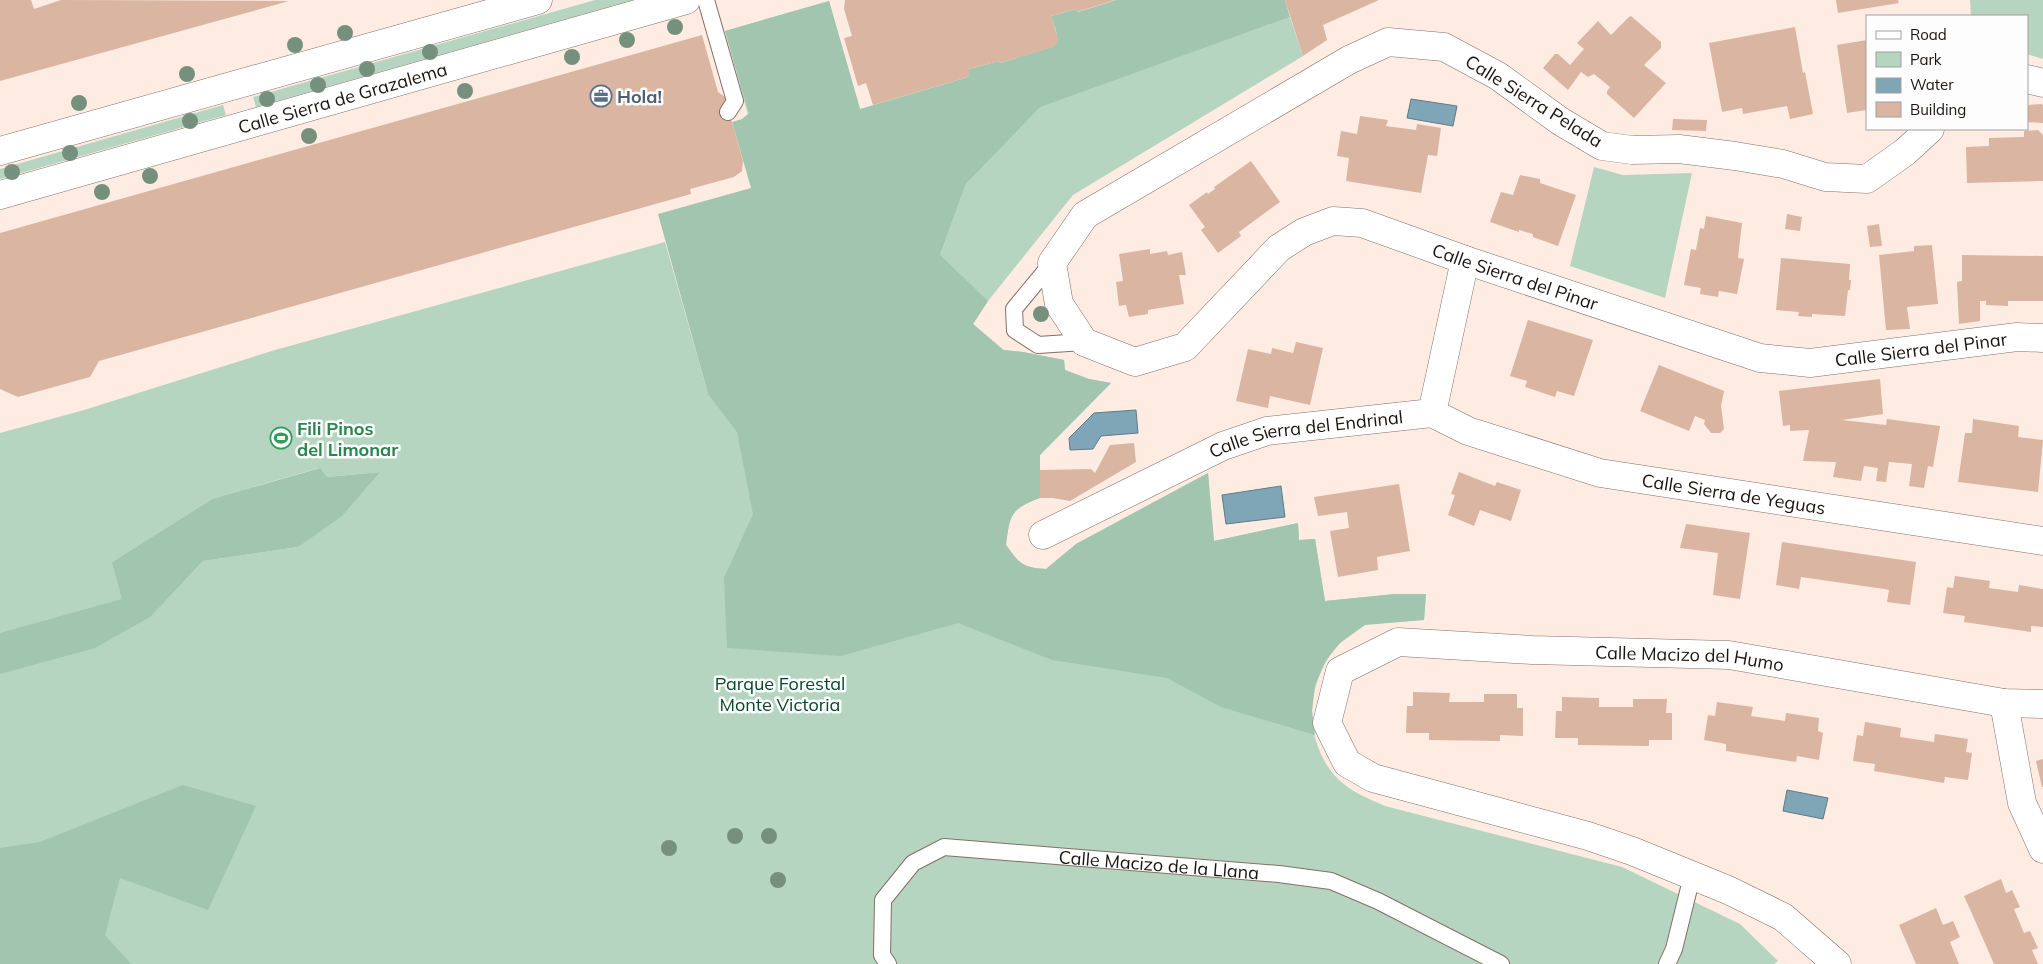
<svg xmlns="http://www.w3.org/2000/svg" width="2043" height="964" font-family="Mulish,sans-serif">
<rect width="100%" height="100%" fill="#feece3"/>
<!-- green -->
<path fill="#b5d5c0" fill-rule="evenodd" d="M595,0H633L256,107L253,97Z
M1970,0H2043V59L2027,54V16H1971Z
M829,1L888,206L940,255L966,184L1040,106L1290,17L1303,56L1073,195L988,301L973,324L1004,350L1023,352L1064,360L1065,370L1089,379L1111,383L1040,455V498C1010,509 1010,515 1006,545C1020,564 1022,567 1046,569L1076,544L1208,473L1214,541L1298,523L1299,540L1315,539L1325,601L1395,594H1426L1424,620C1411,621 1373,621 1363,626C1308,655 1294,735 1339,780C1352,792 1369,799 1385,806L1622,867L1740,924L1778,961L1774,964H0V433L84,410L275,350L665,242L708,394L826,400L725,31ZM319,468L326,477L380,472L298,547L203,561L183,582L112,562L212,499Z
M223,105L226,115L0,179V169Z
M1594,167L1623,175L1692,173L1665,298L1570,266Z"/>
<!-- forest -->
<path fill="#a1c5ae" d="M1116,0H1285L1290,17L1040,107L966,184L940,255L988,301L973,324L1003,350L1023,352L1064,360L1065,370L1089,379L1111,383L1040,455V498C1010,509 1010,515 1006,545C1020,564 1022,567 1046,569L1076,544L1208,473L1214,541L1298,523L1299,540L1315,539L1325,601L1395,594H1426L1424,620L1365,625L1340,643L1326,660L1315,685L1312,711L1315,735L1221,707L1167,678L1052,660L958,623L841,656L727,648L724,578L753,514L737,432L708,394L658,214L751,188L732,122L742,119L749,113L725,31L829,1L860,109L965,78L969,76V69L999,61L1000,63L1052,47C1062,39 1054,27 1051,16L1076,9L1078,12Z
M320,468L327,477L380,472L342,516L298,547L203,561L150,617L95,648L0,674V633L122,599L112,562L212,499Z
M183,785L256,806L208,910L120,878L105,935L131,964H0V848L40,842Z"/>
<!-- water -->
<path fill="#7ea6b7" stroke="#607a85" d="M1411,99L1457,106L1453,126L1407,118Z
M1136,410L1138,433L1101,436L1093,449L1070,450L1069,438L1094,413Z
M1281,486L1285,517L1226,524L1222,495Z
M1787,790L1828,798L1823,819L1783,811Z"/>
<!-- building -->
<path fill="#dab5a2" d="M0,0H31L34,9L61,0L289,1L0,81Z
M845,0H1115L1077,12L1076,9L1051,16L1058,38L1057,43L1053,47L1000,63L999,61L969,69V76L965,78L873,105L866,83L858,86L844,38L852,36L844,9Z
M1285,0H1379L1323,25L1327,40L1303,56Z
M1836,0H1898L1899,3L1838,13Z
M1631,16L1661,42V48L1644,65L1666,83L1634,118L1607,94V91L1610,87L1594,74L1588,77L1581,72L1568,90L1543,68L1555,54H1558L1570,65L1584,49L1577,43L1598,21L1611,35L1629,17Z
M1795,27L1803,73L1805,72L1813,114L1790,119L1787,106L1743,114L1742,108L1722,112L1709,43Z
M702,35L718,92L725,97L743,161L742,171L734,177L690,189L691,194L99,361L90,377L18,397L0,389V233Z
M1867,40V110L1847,113L1837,45Z
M2041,104L2043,105V123L2027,122V105Z
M1360,116L1388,120L1386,126L1416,130L1417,124L1441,128L1437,156L1428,155L1421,193L1346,181L1349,158L1337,156L1341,131L1357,134Z
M1673,119L1707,120L1706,131L1672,130Z
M2038,130L2043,135V181L1967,183L1966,147L1989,146V138L2024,137V131Z
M1251,161L1280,202L1239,232L1241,236L1218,253L1201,230L1205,227L1189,205L1207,192L1208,194L1215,189L1214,187Z
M1520,175L1540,179V183L1576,195L1558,246L1533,237V234L1519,230V232L1490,222L1501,192L1513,195Z
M1787,214L1802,217L1800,231L1785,229Z
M1706,216L1742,223L1738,258L1744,259L1737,294L1719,291L1718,297L1700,294L1701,288L1684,285L1691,249L1696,250L1700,228L1704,229Z
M1879,224L1882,246L1870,247L1867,226Z
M1932,245L1938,304L1907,307L1910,329L1886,330L1879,255L1914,251V246Z
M1150,249V254L1167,251L1168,255L1182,252L1186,275H1179L1184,304L1148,310V314L1129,317L1126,305L1119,306L1116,282L1123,281L1119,254Z
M1962,255L2043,256V301H2008V306L1986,305V301H1980V321L1959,324L1957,282L1962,281Z
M1781,258L1850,264L1849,280H1851L1850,290H1848L1845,316L1812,314V317L1798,316L1799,312L1776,310Z
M1528,320L1593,340L1574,396L1557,391L1555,397L1525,387L1527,381L1510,376Z
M1296,342L1323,348L1310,405L1270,396L1268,408L1236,401L1248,349L1271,354L1272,348L1293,353Z
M1659,365L1724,391L1721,406L1724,429L1720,433H1711L1704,424L1705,420L1695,416L1689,431L1640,411Z
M1880,379L1883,414L1842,420L1886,425L1887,419L1940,426L1933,467L1928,466L1924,488L1909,486L1912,464L1889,462L1886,482L1876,481L1878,468L1864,466L1861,481L1833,477L1836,462L1803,461L1809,430L1790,431V425L1783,426L1779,391Z
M1973,419L2019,426L2018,437L2043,440L2038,492L1958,482L1965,433H1972Z
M1134,443L1136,462L1070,501L1053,498H1040V470L1091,469L1095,473L1110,445Z
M1459,472L1495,486L1497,482L1521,490L1511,521L1480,510L1474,526L1448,515L1455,495L1451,494Z
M1399,484L1410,551L1377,557L1378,570L1338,577L1330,531L1349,528L1347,512L1318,516L1314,497Z
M1686,524L1750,533L1740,599L1713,595L1718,553L1680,548Z
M1782,542L1916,562L1910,605L1887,602L1889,590L1884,589L1801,577L1799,589L1776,585Z
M1955,576L1990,581L1989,588L2018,592L2019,585L2043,589V627L2031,626V632L1964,622L1965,616L1943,613L1947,587L1953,588Z
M1413,692L1450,693L1449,702H1484V694H1517V708H1523V736L1500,735V741L1429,740V733H1406L1407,706H1413Z
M1562,697L1599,698V707H1633V699H1667L1666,713H1672V740H1649V746L1578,745V738H1555L1556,711H1562Z
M1717,702L1753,707L1751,716L1785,721L1786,713L1819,718L1818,731L1823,733L1819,760L1797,756L1796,762L1726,751V744L1704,740L1708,715L1715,716Z
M1865,722L1901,728L1900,737L1934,742L1935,734L1968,739L1966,752L1972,753L1968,780L1945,777L1944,783L1874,771L1875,764L1853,761L1857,735L1863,736Z
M2043,759V787H2042L2036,761Z
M2001,879L2006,893L2012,890L2020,907L2014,909L2024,933L2030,931L2038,948L2032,950L2038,964H1994L1973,916L1964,896Z
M1936,908L1943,925L1953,921L1960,937L1950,942L1959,964H1916L1899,925Z"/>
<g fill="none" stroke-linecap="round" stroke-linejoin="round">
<!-- lane casing -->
<g stroke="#846f65" stroke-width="18">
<g id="lane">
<path d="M706,0L735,101L728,112"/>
<path d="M1052,263L1014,309L1015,330L1038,345L1084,342"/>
<path id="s1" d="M888,964L882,955L883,900L913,863L944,847L1279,874L1331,881L1378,901L1501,964"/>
<path d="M1667,964L1674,949L1692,876"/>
</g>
</g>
<!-- street casing -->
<g stroke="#846f65" stroke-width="29">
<g id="street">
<path d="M2027,79L2043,83"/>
<path id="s2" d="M1930,129L1905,152L1867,179L1825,177L1783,164L1735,156L1679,149L1632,150L1602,146L1560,121L1498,76L1444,47L1388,42L1349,60L1085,215L1052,263L1059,304L1084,342L1135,362L1185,347L1279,248L1304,232L1333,221L1362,223L1465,260L1760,358L1810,363L2017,337L2043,338"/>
<path id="s3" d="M1432,413L1468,431L1600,473L2043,541"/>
<path id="s4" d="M1043,535L1223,446L1267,431L1432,413L1465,260"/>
<path d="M2004,703L2022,803L2043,849"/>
<path id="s5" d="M1837,964L1783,917L1728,890L1632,851L1588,836L1373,778L1347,763L1327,723L1340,671L1398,642L1532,650L1729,655L2004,703L2043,704"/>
</g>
</g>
<!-- secondary casing -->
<g stroke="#846f65" stroke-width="29">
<g id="secondary">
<path d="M0,151L538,0"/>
<path id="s6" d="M0,195L686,0"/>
</g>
</g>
<!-- lane -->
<use href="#lane" stroke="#fff" stroke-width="16"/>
<!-- street -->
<use href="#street" stroke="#fff" stroke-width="28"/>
<!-- secondary -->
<use href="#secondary" stroke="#fff" stroke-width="28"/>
</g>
<!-- trees -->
<g fill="#75917d">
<circle cx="675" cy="27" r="8"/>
<circle cx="345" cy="33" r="8"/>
<circle cx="627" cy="40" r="8"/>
<circle cx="295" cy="45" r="8"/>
<circle cx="430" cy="52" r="8"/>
<circle cx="572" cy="57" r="8"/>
<circle cx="367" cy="69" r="8"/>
<circle cx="187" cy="74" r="8"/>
<circle cx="318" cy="85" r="8"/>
<circle cx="465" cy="91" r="8"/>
<circle cx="267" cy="99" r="8"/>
<circle cx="79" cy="103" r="8"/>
<circle cx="190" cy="121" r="8"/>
<circle cx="309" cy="136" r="8"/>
<circle cx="70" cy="153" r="8"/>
<circle cx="12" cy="172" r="8"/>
<circle cx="150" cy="176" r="8"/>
<circle cx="102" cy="192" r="8"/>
<circle cx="1041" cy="314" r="8"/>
<circle cx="735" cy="836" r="8"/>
<circle cx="769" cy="836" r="8"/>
<circle cx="669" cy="848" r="8"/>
<circle cx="778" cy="880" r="8"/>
</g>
<!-- icons -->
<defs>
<g id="office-ring" transform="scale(1.125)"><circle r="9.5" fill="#fdfdfd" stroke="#5c6f8a" stroke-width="1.5"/><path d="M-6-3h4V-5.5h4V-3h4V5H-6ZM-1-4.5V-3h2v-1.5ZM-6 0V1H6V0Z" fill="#5c6f8a"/></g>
<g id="stadium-ring" transform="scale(1.125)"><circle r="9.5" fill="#fdfdfd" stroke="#2e9e5b" stroke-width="1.5"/><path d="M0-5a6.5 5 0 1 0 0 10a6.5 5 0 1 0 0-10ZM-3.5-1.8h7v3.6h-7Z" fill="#2e9e5b"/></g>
</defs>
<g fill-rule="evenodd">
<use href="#office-ring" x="601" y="96"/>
<use href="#stadium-ring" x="281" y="438"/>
</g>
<g text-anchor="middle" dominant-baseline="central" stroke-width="5" stroke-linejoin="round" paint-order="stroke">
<!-- service labels -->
<g font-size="18" font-weight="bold" fill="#4e5e75" stroke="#fdfdfd" text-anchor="start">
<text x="617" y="96">Hola!</text>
</g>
<!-- street labels -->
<g font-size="18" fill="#1a130f" stroke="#fdfdfd">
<text stroke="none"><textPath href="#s6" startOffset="356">Calle Sierra de Grazalema</textPath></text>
<text transform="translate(1534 101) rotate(32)">Calle Sierra Pelada</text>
<text stroke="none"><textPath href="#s2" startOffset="1582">Calle Sierra del Pinar</textPath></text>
<text stroke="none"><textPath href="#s2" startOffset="2002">Calle Sierra del Pinar</textPath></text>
<text stroke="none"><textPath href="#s4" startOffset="285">Calle Sierra del Endrinal</textPath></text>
<text stroke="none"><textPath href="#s3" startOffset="314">Calle Sierra de Yeguas</textPath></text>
<text stroke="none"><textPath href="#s5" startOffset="991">Calle Macizo del Humo</textPath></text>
<text stroke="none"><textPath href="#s1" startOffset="364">Calle Macizo de la Llana</textPath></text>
</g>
<!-- leisure labels -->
<g font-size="18" font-weight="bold" fill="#27864d" stroke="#fdfdfd" text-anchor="start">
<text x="297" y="428">Fili Pinos<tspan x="297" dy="21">del Limonar</tspan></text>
</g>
<!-- park labels -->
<g font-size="18" fill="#054729" stroke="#fdfdfd">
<text x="780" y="683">Parque Forestal<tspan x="780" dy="21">Monte Victoria</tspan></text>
</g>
</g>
<!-- legend -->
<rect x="1866" y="15" width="162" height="115" fill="#fdfdfd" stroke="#a29f9e"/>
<rect x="1876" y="31" width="25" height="8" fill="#ffffff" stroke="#a29f9e"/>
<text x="1910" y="40" font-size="15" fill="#1a130f">Road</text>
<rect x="1876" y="52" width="25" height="15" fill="#b5d5c0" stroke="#a29f9e"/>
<text x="1910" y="65" font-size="15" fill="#1a130f">Park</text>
<rect x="1876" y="78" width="25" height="15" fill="#7ea6b7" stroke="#a29f9e"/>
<text x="1910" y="90" font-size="15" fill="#1a130f">Water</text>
<rect x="1876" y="102" width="25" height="15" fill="#dab5a2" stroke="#a29f9e"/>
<text x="1910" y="115" font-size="15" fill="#1a130f">Building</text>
</svg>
